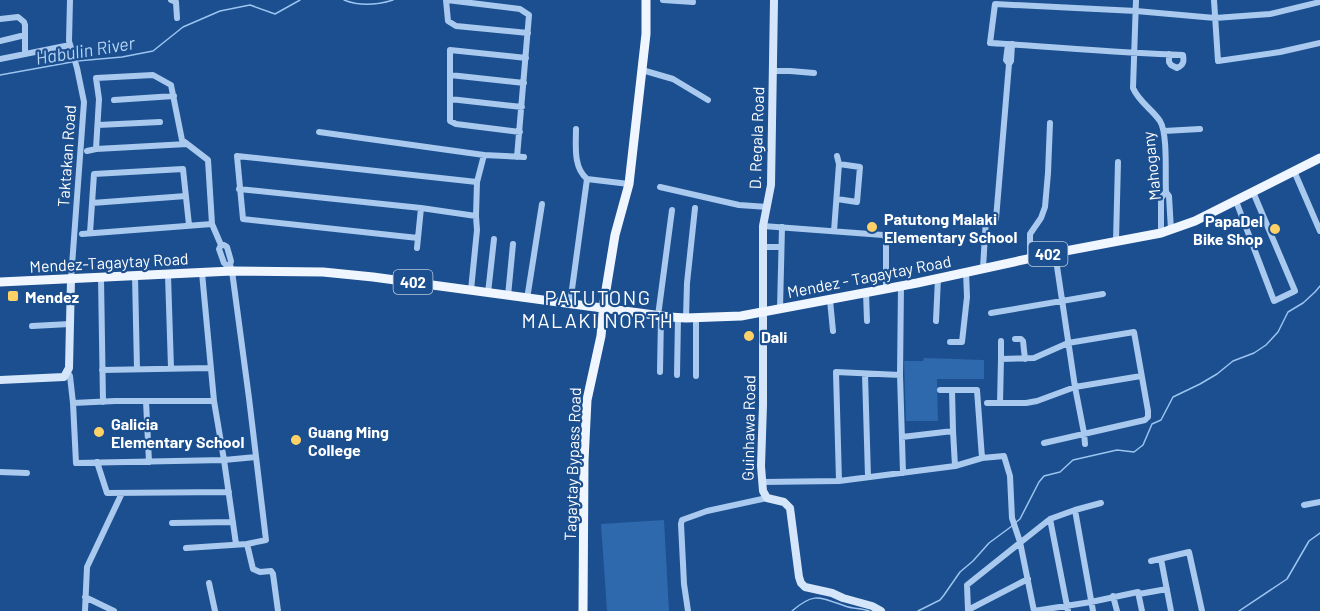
<svg xmlns="http://www.w3.org/2000/svg" width="1320" height="611" font-family="Barlow,sans-serif">
<rect width="100%" height="100%" fill="#1b4f8f"/>
<!-- green -->
<path fill="#2e69ad" d="M924,358L984,360V379H937L938,421H906L904,361H923Z
M664,520L669,611H607L601,524Z"/>
<g fill="none" stroke-linecap="round" stroke-linejoin="round">
<!-- stream -->
<path stroke="#9cc4f0" stroke-width="1.5" d="M344,0C359,6 377,5 393,0
M77,61L122,57L153,51L183,27L220,11L250,5L275,14L300,0
M0,75L72,62
M1015,523L1020,519L1039,482L1044,476L1060,472L1073,460L1117,450L1134,452L1143,445L1152,424L1161,420L1173,397L1200,384L1217,374L1233,361L1254,353L1266,345L1278,332L1288,312L1303,303L1315,292L1320,286
M792,611C814,592 819,597 845,606C853,609 861,608 869,611
M918,611L940,600L944,595L960,572L973,561L989,543L1012,526
M1239,611L1287,579L1309,541L1320,533"/>
<!-- street -->
<path stroke="#a9c9ee" stroke-width="6" d="M70,0L69,41L77,68L84,102L71,279
M171,0L176,2L177,18
M446,0L448,21L456,26L528,33
M447,0L520,9L529,15L517,157
M663,0L693,2
M1136,0L1133,88C1139,102 1152,109 1160,121C1168,134 1165,175 1166,192L1169,196L1171,230
M1214,0L1218,61L1280,52L1320,43
M0,19L18,17L24,22L25,25V54
M0,41L25,35
M1169,54V62L1171,65L1177,68C1184,65 1184,61 1183,55C1119,53 1055,47 990,43L995,4L1136,11L1215,18L1270,14L1320,2
M0,59L70,45
M1009,64L1011,61L1012,44
M642,70L673,79L708,100
M773,71H790L814,73
M450,75L524,83
M450,99L522,107
M114,100L174,96
M98,125L160,122
M576,129C576,146 573,167 587,179
M1164,131L1200,129
M319,132L484,155L524,157
M520,132L456,124L450,121V50L526,58
M96,149L99,99L96,78L153,75L171,85L182,140L208,160L212,224L221,245
M87,151L96,149L187,144
M1294,171L1320,231
M660,187L739,205L767,207
M239,189L421,208L476,216
M837,199L857,202L860,167L839,164
M1236,201L1274,301L1295,291L1253,192
M92,203L186,196
M763,226L883,235L886,238V289
M834,231L839,164L837,156
M90,233L94,174L183,169L189,225
M1161,233V198L1166,192
M82,234L212,224
M418,238L243,219L237,156L477,182
M1116,241L1118,162
M221,245H224L227,247L231,261L230,265H226L224,263L219,249Z
M763,247H781
M417,248L421,208
M1055,253L1075,387L1084,433L1085,444
M1030,258V234L1041,218L1045,207L1048,173L1050,123
M983,268L986,219H996L1009,64L1006,60L1008,44
M202,273L214,401L224,460L236,544
M168,275L171,368
M135,276L137,369
M101,278L103,402
M901,286L900,375L903,473
M471,290L477,230L476,216L477,182L484,155
M866,292L867,321
M488,293L494,239
M508,296L513,244
M527,299L542,204
M830,300L833,331
M570,304L587,179L629,184
M780,309L782,227
M991,313L1103,294
M658,316L672,210
M686,318L687,283L695,208
M936,321L938,278
M32,326L70,324
M1015,339H1021L1023,341L1025,359
M1001,341V359L1034,358L1068,343L1134,332L1148,411V417L1145,420L1044,443
M950,342H962L967,297L966,271
M102,370L211,368
M660,372L661,316
M68,373L70,376L73,403L76,463L224,460L256,457
M865,374L868,477
M677,375L678,318
M696,376V318
M940,390H977L982,458
M952,390L953,431L955,466
M146,401L149,462
M73,403L115,401H214
M987,403H1026L1037,401L1075,387L1141,376
M1000,403L1001,359
M902,437L953,431
M97,462L107,493L229,492
M0,472L27,473
M839,481L836,372L900,375
M762,482L839,481L955,466L982,458L1004,456L1010,476L1012,518L1020,542L1034,611
M1304,505L1320,502
M1075,510L1093,611
M1050,519L1068,611
M172,523L233,522
M247,544L253,569L260,572L271,571L273,574L278,611
M186,548L247,544L266,540L249,398L232,271L230,265
M1161,559L1171,611
M1151,561L1189,552L1202,611
M1028,579L968,610L967,585L1050,519L1075,510L1101,503
M209,583L215,611
M1139,594L1167,589
M1113,596L1117,611
M85,597L114,611
M85,611L87,567L122,493
M688,611L684,584L681,524L682,520L707,511L767,498
M1034,611L1091,602L1138,592L1142,611"/>
<!-- secondary -->
<path stroke="#d6e6fa" stroke-width="8" d="M774,0L771,185L763,226V405L761,466L763,491L767,498L784,502L790,508L799,577L801,583L805,587L832,593L843,598L872,606L881,611
M0,380L64,377L69,368L71,279"/>
<!-- primary -->
<path stroke="#f0f6ff" stroke-width="9" d="M0,282L232,271L323,272L373,277L669,317L686,318L741,316L917,283L1055,253L1161,233L1195,221L1320,158
M583,611L584,461L587,400L601,336L604,302L615,235L629,184L646,34V0"/>
</g>
<!-- markers -->
<g fill="#ffd166" stroke="#1b4f8f" stroke-width="2">
<circle cx="872" cy="227" r="6"/>
<circle cx="1275" cy="229" r="6"/>
<rect x="7" y="290" width="12" height="12" rx="3"/>
<circle cx="749" cy="336" r="6"/>
<circle cx="99" cy="432" r="6"/>
<circle cx="296" cy="440" r="6"/>
</g>
<g text-anchor="middle" dominant-baseline="central" stroke-width="4.5" stroke-linejoin="round" paint-order="stroke">
<!-- shield labels -->
<g fill="#1b4f8f" stroke="#bbcadd" stroke-width="1.5">
<rect x="1028.5" y="242" width="39" height="24" rx="4.5"/>
<rect x="393.5" y="270" width="39" height="24" rx="4.5"/>
</g>
<g font-size="15" font-weight="bold" fill="#fff">
<text x="1048" y="254">402</text>
<text x="413" y="282">402</text>
</g>
<!-- street labels -->
<g font-size="16" fill="#fff" stroke="#1b4f8f">
<text transform="translate(756 138) rotate(-88)">D. Regala Road</text>
<text transform="translate(66 156) rotate(-86)">Taktakan Road</text>
<text transform="translate(1151 166) rotate(-96)">Mahogany</text>
<text transform="translate(109 262) rotate(-3)">Mendez-Tagaytay Road</text>
<text transform="translate(869 276) rotate(-11)">Mendez - Tagaytay Road</text>
<text transform="translate(748 428) rotate(-89)">Guinhawa Road</text>
<text transform="translate(572 464) rotate(-88)">Tagaytay Bypass Road</text>
</g>
<!-- poi labels -->
<g font-size="16" font-weight="bold" fill="#fff" stroke="#1b4f8f" text-anchor="start">
<text x="884" y="218">Patutong Malaki<tspan x="884" dy="18">Elementary School</tspan></text>
<text x="1263" y="220" text-anchor="end">PapaDel<tspan x="1263" dy="18">Bike Shop</tspan></text>
<text x="25" y="296">Mendez</text>
<text x="761" y="336">Dali</text>
<text x="111" y="423">Galicia<tspan x="111" dy="18">Elementary School</tspan></text>
<text x="308" y="431">Guang Ming<tspan x="308" dy="18">College</tspan></text>
</g>
<!-- water labels -->
<g font-size="18" font-style="italic" fill="#b5d3f5" stroke="#1b4f8f">
<text transform="translate(85 50) rotate(-9)">Habulin River</text>
</g>
<!-- quarter labels -->
<g font-size="20" letter-spacing="1.5" fill="#fff" stroke="#1b4f8f">
<text x="598" y="297">PATUTONG<tspan x="598" dy="23">MALAKI NORTH</tspan></text>
</g>
</g>
</svg>
